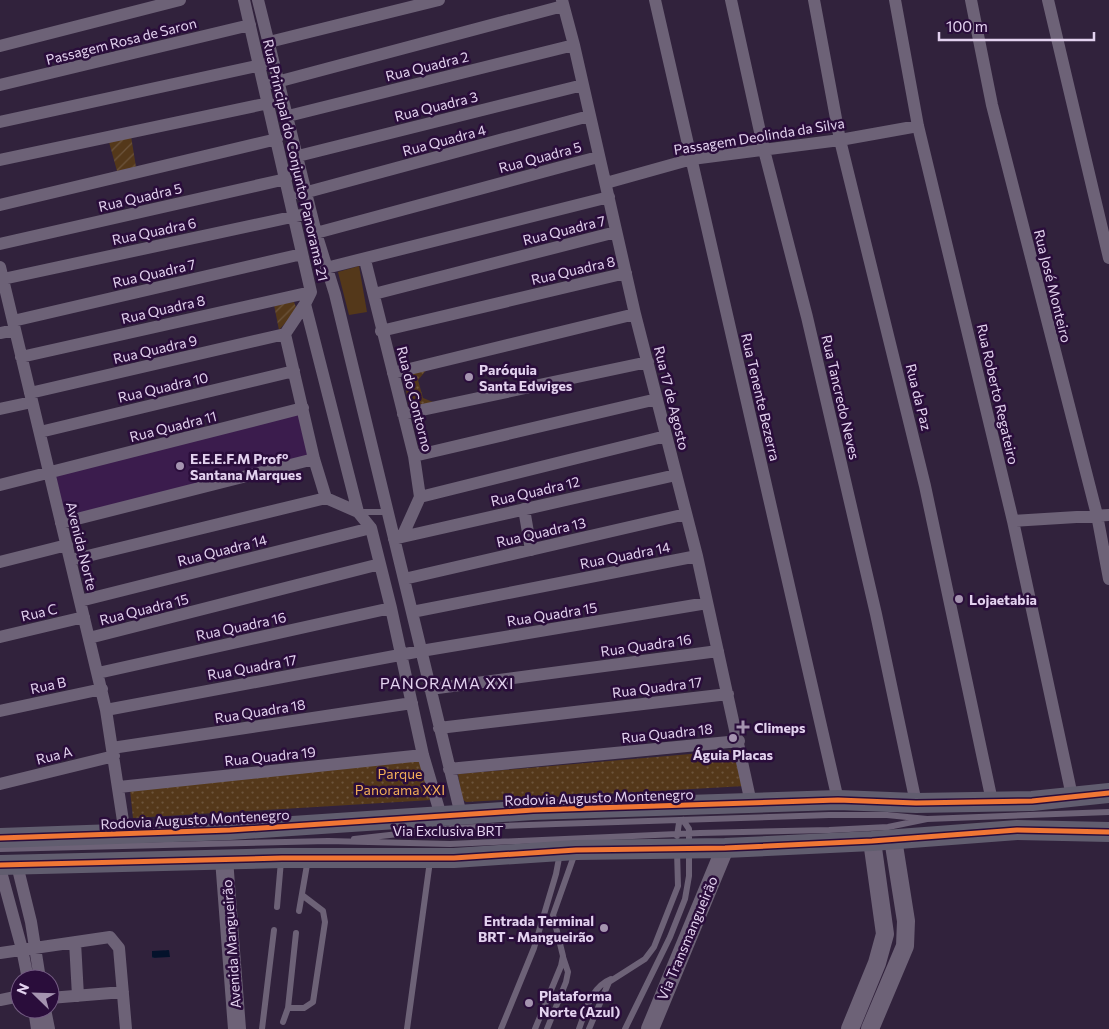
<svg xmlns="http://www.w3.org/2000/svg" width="1109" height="1029" font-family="Commissioner,sans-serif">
<defs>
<pattern id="park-dots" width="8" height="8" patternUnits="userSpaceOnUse" patternTransform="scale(1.25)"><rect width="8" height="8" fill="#54381a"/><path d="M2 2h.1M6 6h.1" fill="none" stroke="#6c543c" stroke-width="1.8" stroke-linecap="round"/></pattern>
<pattern id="garden-furrows" width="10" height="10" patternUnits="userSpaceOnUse" patternTransform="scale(1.25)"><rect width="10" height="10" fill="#54381a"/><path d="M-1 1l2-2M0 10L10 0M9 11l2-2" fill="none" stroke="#6c543c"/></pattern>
<pattern id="water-ripples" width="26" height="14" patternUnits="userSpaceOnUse" patternTransform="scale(1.25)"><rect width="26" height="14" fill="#04122b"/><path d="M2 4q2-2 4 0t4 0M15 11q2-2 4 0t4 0" fill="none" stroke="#28344a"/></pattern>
</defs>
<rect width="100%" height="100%" fill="#31223c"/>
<!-- built -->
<path fill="#3b1c4d" d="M301,411L310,457L63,520L50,475Z"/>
<!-- grass -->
<path fill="#54381a" d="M359,266L367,312L349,315L338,272Z"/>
<!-- park -->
<path fill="url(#park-dots)" d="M429,367L418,380L423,398L443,406L410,413L404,379L408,373Z
M737,750L745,786L466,802L462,799L458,774Z
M419,758L431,800L133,818L130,790Z"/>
<!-- garden -->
<path fill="url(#garden-furrows)" d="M131,136L136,167L117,171L109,142Z
M294,302L297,310L279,330L274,305Z"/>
<!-- water -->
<path fill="url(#water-ripples)" d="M169,950L170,957L152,958V951Z"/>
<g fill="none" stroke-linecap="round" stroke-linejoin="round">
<!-- lane -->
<path stroke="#6d6277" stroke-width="6" d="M359,512H388
M354,839L452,828L556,824L829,815H887L927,819L1109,812
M0,849L328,841L450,844L700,833L829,830L888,827L927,819
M277,907L281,861
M299,911L308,859
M288,1008H304L313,1002L325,922L323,911L302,895
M283,1022L288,1008L296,933
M262,1029L274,930
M407,1029L430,861
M501,1029L534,948L556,874L560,853
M535,1029L561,966L563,956L553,915L575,853
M547,1029L566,982L568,972L563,957
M579,1029C586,1010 591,987 611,979
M589,1029L609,982L645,959L654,947L678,886L677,851
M625,1029L670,937L685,899L689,876V829L683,820L679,823L677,836"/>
<!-- street -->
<path stroke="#6d6277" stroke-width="12" d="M244,0L311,292L305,304L358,512L371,528L391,608L423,755L441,816
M258,0L316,233L335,294L461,815
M562,0L574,45L635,314L697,556L751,803
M655,0L838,800
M731,0L764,150L807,317L876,614L916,803
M814,0L840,140L925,486L992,801
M895,0L918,126L1013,521L1072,796
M971,0L992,105L1097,515L1109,579
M1048,0L1109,258
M269,42L439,0
M0,46L180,0
M273,83L563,6
M0,85L250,25
M288,116L574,45
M0,122L266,64
M298,156L583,85
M0,160L269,103
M606,183L692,159L840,140L918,126
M300,194L589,116
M0,205L277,139
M316,233L598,157
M0,244L286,179
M365,260L414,456L420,497L402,537L394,539
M0,267L106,710L125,834
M326,268L609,197
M3,279L301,215
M374,294L616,232
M305,304L285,334L314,459L326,498L358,512
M13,321L302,254
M381,331L626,273
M0,333L15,330
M21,357L311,292
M393,373L635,314
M30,393L285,334
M0,409L32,402
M403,414L648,362
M40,432L294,371
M414,456L657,399
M0,485L303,408
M420,497L666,436
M524,509L531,550
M1013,521L1109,515
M61,523L314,459
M402,537L676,475
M71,560L326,498
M0,562L67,545
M404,579L686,514
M80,601L371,528
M412,612L697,556
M0,637L84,617
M89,638L380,564
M98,673L391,608
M430,689L718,651
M106,710L421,651L707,603
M0,711L102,689
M439,728L728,694
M112,748L412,703
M449,769L739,741
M0,784L114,756
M119,787L423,755
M17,865L31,922L40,979
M0,868L22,949L28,979
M75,942L78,996
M0,953L110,937L119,948L126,1029
M50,998L123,992
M0,1000L20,996
M34,1009L37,1029
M45,1009L49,1029"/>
<!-- secondary -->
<path stroke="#6d6277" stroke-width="18" d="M224,859L237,1029
M650,1029L725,848
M850,1029L877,963L885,934L872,841
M870,1029L905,946L906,921L893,839"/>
<!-- primary -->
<path stroke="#615d6f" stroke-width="20" d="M0,838L230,830L533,810L838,800L916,803L1032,801L1109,793
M0,865L282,858H454L576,850L725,848L872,841L1017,830L1109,832"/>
<!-- cycleway casing -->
<g stroke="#2a0d3b" stroke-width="8">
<path id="cycleway" d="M0,838L230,830L533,810L838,800L916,803L1032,801L1109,793
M0,865L282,858H454L576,850L725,848L872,841L1017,830L1109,832"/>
</g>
<!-- cycleway -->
<use href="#cycleway" stroke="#f07635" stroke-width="5"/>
</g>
<!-- markers -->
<g fill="#a594b0" stroke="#2a0d3b" stroke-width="2">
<circle cx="469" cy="377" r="5"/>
<circle cx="180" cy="466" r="5"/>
<circle cx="959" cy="599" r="5"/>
<path d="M740.5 719.5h5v5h5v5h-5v5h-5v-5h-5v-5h5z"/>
<circle cx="733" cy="738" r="5"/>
<circle cx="604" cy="928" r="5"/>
<circle cx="529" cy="1003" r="5"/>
</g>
<g text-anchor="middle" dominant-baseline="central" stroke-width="5" stroke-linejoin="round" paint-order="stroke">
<!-- street labels -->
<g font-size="14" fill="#e3d2ef" stroke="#2a0d3b">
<text transform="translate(121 41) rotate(-14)">Passagem Rosa de Saron</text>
<text transform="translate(427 66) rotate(-14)">Rua Quadra 2</text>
<text transform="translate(436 106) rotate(-14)">Rua Quadra 3</text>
<text transform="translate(759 136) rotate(-9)">Passagem Deolinda da Silva</text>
<text transform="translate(444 140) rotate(-15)">Rua Quadra 4</text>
<text transform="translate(540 157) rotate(-15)">Rua Quadra 5</text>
<text transform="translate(296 160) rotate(77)">Rua Principal do Conjunto Panorama 21</text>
<text transform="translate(140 197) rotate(-13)">Rua Quadra 5</text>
<text transform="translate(564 230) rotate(-14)">Rua Quadra 7</text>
<text transform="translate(154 231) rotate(-12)">Rua Quadra 6</text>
<text transform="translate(573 270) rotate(-13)">Rua Quadra 8</text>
<text transform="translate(154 273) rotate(-13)">Rua Quadra 7</text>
<text transform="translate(1053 286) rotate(76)">Rua José Monteiro</text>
<text transform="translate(163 309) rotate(-13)">Rua Quadra 8</text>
<text transform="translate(155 349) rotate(-13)">Rua Quadra 9</text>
<text transform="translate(163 387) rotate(-13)">Rua Quadra 10</text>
<text transform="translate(998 394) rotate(77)">Rua Roberto Regateiro</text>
<text transform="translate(761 397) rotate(77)">Rua Tenente Bezerra</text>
<text transform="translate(841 397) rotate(77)">Rua Tancredo Neves</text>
<text transform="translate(919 397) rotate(76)">Rua da Paz</text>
<text transform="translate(672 398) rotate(76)">Rua 17 de Agosto</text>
<text transform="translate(415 399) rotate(76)">Rua do Contorno</text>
<text transform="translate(173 426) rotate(-14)">Rua Quadra 11</text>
<text transform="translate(535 491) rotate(-13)">Rua Quadra 12</text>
<text transform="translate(541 532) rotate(-13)">Rua Quadra 13</text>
<text transform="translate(82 546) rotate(76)">Avenida Norte</text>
<text transform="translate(222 550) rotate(-14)">Rua Quadra 14</text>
<text transform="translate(625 555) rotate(-11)">Rua Quadra 14</text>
<text transform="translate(144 609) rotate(-14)">Rua Quadra 15</text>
<text transform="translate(39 612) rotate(-13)">Rua C</text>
<text transform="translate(552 614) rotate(-9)">Rua Quadra 15</text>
<text transform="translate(241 626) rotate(-12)">Rua Quadra 16</text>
<text transform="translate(646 645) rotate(-8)">Rua Quadra 16</text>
<text transform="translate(252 667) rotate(-10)">Rua Quadra 17</text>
<text transform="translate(48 685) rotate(-12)">Rua B</text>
<text transform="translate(657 687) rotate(-7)">Rua Quadra 17</text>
<text transform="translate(260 711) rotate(-9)">Rua Quadra 18</text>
<text transform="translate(667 733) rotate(-6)">Rua Quadra 18</text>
<text transform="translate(54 755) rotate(-14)">Rua A</text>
<text transform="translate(270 756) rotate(-6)">Rua Quadra 19</text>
<text transform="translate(599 797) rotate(-2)">Rodovia Augusto Montenegro</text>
<text transform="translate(195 819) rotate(-3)">Rodovia Augusto Montenegro</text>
<text x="448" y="830">Via Exclusiva BRT</text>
<text transform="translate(687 938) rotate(-67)">Via Transmangueirão</text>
<text transform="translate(231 944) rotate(-94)">Avenida Mangueirão</text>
</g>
<!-- poi labels -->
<g font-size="14" font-weight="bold" fill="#e3d2ef" stroke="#2a0d3b" text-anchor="start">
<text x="479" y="369">Paróquia<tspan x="479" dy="16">Santa Edwiges</tspan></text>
<text x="190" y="458">E.E.E.F.M Profº<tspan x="190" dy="16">Santana Marques</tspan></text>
<text x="969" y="599">Lojaetabia</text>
<text x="754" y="727">Climeps</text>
<text x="733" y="754" text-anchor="middle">Águia Placas</text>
<text x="594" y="920" text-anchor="end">Entrada Terminal<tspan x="594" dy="16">BRT - Mangueirão</tspan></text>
<text x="539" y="995">Plataforma<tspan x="539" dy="16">Norte (Azul)</tspan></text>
</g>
<!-- park labels -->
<g font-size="14" fill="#f3af58" stroke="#2a0d3b">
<text x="400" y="773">Parque<tspan x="400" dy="16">Panorama XXI</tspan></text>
</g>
<!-- quarter labels -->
<g font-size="16" letter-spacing="1" fill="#e3d2ef" stroke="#2a0d3b">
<text x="447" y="682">PANORAMA XXI</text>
</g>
</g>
<!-- north arrow -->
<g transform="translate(35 994) rotate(293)"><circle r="24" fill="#2a0d3b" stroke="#745c83"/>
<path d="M0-4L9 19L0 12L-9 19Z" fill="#a594b0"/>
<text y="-8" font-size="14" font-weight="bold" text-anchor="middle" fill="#e3d2ef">N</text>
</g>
<!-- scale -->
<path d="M939 32v8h155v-8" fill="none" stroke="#e3d2ef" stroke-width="2.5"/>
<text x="946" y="32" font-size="15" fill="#e3d2ef" stroke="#2a0d3b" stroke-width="4" paint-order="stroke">100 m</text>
</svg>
